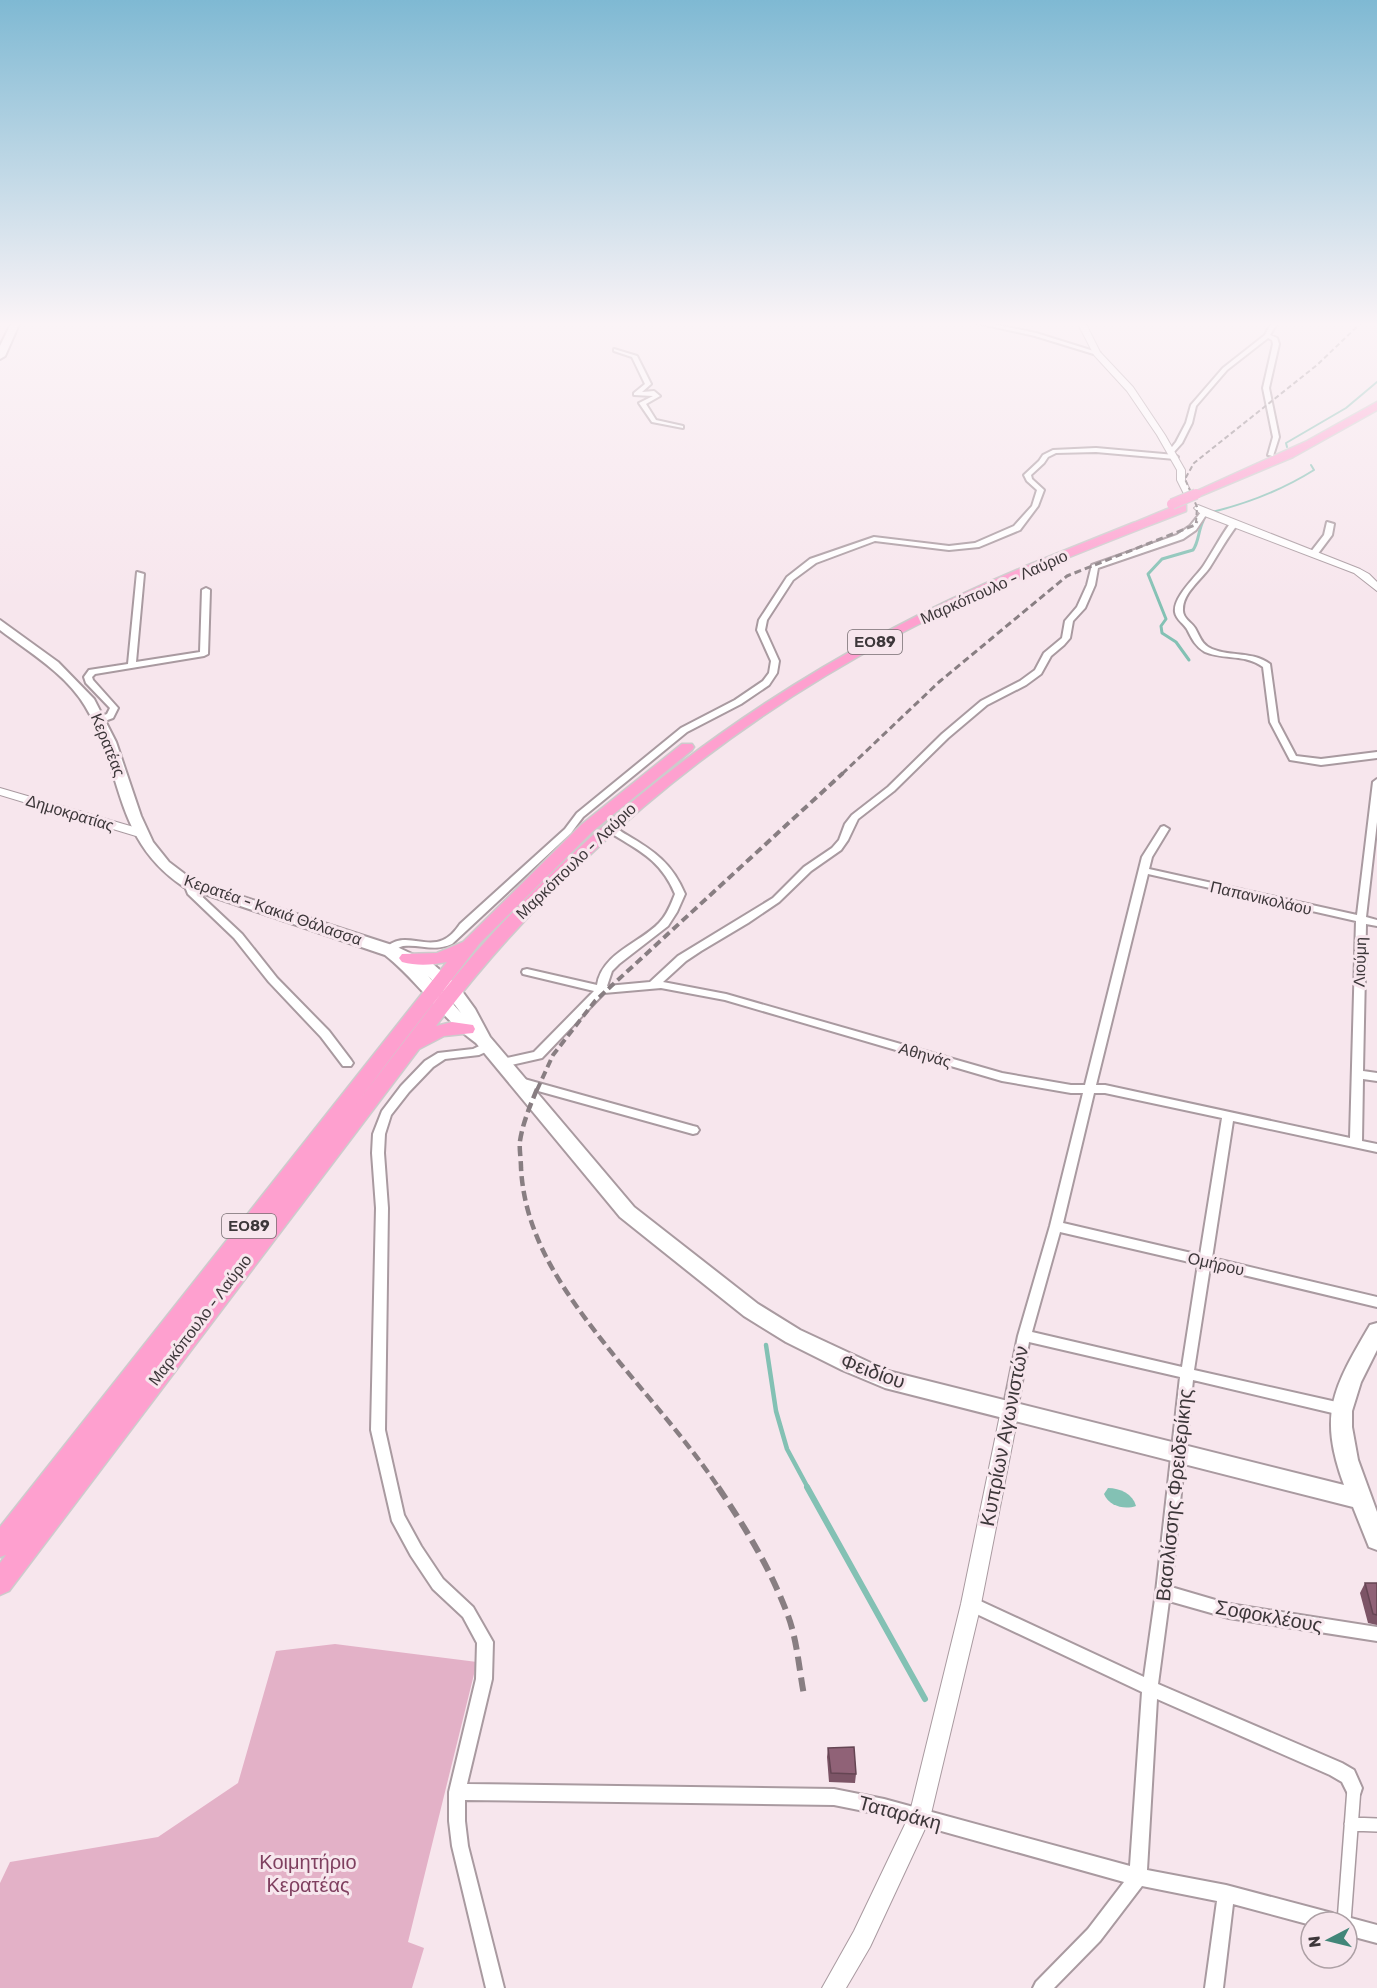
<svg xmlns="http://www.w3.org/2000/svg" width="1377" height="1988" font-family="Rubik,sans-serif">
<rect width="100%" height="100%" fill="#f7e6ed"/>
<!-- green -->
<path fill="#e3b1c7" d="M335,1644L477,1662L408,1942L424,1948L412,1988H0V1883L10,1862L158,1837L238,1783L276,1651Z"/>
<!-- water -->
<path fill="#83c1b4" d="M1108,1488C1120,1488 1133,1494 1136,1506C1124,1510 1109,1506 1104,1494Z"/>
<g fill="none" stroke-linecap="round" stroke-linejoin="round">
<!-- stream-far3 -->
<path stroke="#83c1b4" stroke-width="2" d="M1287,447L1286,443L1346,408L1377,382
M1212,512C1249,503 1282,490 1314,470L1311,465
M1202,523L1205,517"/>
<!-- stream-far2 -->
<path stroke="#83c1b4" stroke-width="3" d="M1189,660L1176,642L1162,633L1161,626L1166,619L1148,574L1162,559L1193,550C1199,542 1198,531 1203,521"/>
<!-- stream-far1 -->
<path stroke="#83c1b4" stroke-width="4.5" d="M766,1345L776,1411L787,1449L808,1488"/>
<!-- stream -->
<path stroke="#83c1b4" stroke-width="6" d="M807,1487L925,1699"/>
<!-- pedestrian casing -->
<g stroke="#a99aa0" stroke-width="16">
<path id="pedestrian" d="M1351,1824L1377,1825
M1344,1922L1354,1788"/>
</g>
<!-- minor casing -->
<g stroke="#a99aa0" stroke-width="4">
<path id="minor" d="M972,322H983L1036,333L1100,353L1097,355L1035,336Z
M1272,322H1278L1270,335L1277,338L1279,344L1269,388L1279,437L1273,456L1268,455L1273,437L1263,388L1273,344L1272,340L1268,338L1227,370L1196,406L1192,423L1182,443L1173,453H1169L1168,452L1176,442L1186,423L1191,405L1223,368L1265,335Z
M614,349L637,356L651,384L642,392L654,391L660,396L646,404L656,420L683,426V428L652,422L639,403L653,396L634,395V393L645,384L632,357L614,351Z
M1096,448L1175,455L1178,457L1175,459L1096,452L1056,453L1048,457L1044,463L1031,475L1032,479L1044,490L1038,506L1020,530L979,547L949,550L875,541L816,563L793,580L767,620L765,630L779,661L777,673L769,685L741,704L687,732L583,817L571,833L452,944C435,952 421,944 403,946C396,948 393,953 385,952L384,950C402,929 423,949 443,940C450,937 456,930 460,924L565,829L577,813L681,728L735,700L763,681L769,673L771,661L757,630L759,620L787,577L810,559L874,537L949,546L975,543L1014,526L1032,506L1037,490L1027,481L1024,475L1039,461L1043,455L1053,450Z
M1204,510L1208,512L1196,530L1183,539L1098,568L1095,585L1085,608L1073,621L1070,638L1064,645L1051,656L1041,674L1026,685L987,705L948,738L894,791L858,819L848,840L841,850L811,871L779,902L748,923L701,951L686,961L663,982L726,994L1002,1073L1071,1085H1085L1142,857L1161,827L1164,826L1169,829L1152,857L1149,869L1357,915L1373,782L1377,779V822L1366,917L1377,920V926L1366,924L1363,1071L1377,1073V1081L1363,1079L1362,1141L1377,1144V1152L1233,1121L1212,1258L1377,1297V1307L1210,1267L1194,1370L1341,1403L1346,1405L1348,1409L1346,1413L1341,1415L1193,1380L1171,1587L1229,1604L1377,1627V1641L1229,1618L1169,1601L1158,1684L1342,1763L1354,1770L1362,1788L1360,1794L1354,1796L1348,1794L1342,1782L1330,1775L1157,1699L1147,1870L1226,1885L1332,1913L1338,1916L1340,1921L1347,1917L1377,1925V1943L1347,1935V1922H1311V1925L1233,1904L1223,1988H1205L1217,1901L1142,1886L1100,1941L1054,1988H1033L1036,1982L1088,1929L1124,1882L884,1815L834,1805L465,1800V1821L468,1846L504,1988H486L452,1846L449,1821V1792L476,1679L477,1643L463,1617L433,1589L411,1556L392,1521L371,1430L376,1208L372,1153L373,1134L382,1111L401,1086L425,1061L438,1053L473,1049L488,1042L493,1046L492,1049L479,1055L445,1059L433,1067L409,1092L391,1115L385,1134L384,1153L388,1208L385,1430L404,1515L421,1546L443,1579L473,1607L493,1642L492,1679L467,1784L834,1789L884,1799L1130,1866L1142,1692L966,1609L964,1604L966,1599L971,1597L976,1599L1144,1677L1156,1592L1180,1377L1029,1342L1017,1410L1015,1414L1010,1416L1005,1414L1003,1410L1018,1336L1050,1226L1083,1093H1071L1002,1081L725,1000L661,988L604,993L542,1058L502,1067L496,1063L498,1060L534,1052L594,991L523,974L522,972L523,970L527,969L597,985C602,953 640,943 659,923C667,915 671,904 675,894C660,858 637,850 606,830L604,828L606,826C614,825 620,831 627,835C654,851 672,863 685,894L677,912L668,926L619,964L612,971L607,986L650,982L678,956L773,898L804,867L832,848L839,840L845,824L852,815L888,787L942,734L981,701L1020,681L1035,670L1044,653L1062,638L1065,621L1077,607L1087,585L1092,565L1177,535L1190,526L1202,511ZM1148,874L1356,921L1350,1138L1105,1085H1096ZM1094,1093H1105L1222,1118L1200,1255L1063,1223ZM1060,1232L1198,1264L1182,1367L1032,1332Z
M1231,522L1238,524C1227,538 1219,553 1210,567C1201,580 1183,593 1183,609C1182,618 1191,622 1195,628C1200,637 1202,645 1212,649C1232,657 1252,651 1270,664L1278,722L1296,756L1321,759L1377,752V758L1321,765L1290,760L1270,722L1263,667C1246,654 1224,660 1205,652C1196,647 1192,639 1188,631C1185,624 1176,620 1175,612C1173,597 1196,577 1204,565C1213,551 1221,536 1231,522Z
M1327,522L1334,524L1332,535L1317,555H1311L1310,553L1324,535Z
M137,572L144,574L136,662L200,652L202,590L206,588L210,590L208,654L204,656L95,674L92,677L93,680L118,708L113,718L99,723L96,722V718L107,714L110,708L86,683L84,677L89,670L128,664Z
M189,881L194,884L196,891L242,934L277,978L329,1031L351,1060L353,1063L351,1066H343L321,1037L269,982L234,938L188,894L184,884Z
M517,1077L693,1126L697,1127L699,1130L697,1133L693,1134L513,1084L511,1081L513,1078Z"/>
</g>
<!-- tertiary casing -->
<g stroke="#a99aa0" stroke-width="2">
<path id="tertiary" d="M1077,322H1085L1100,352L1133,387L1165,435L1185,470V480L1193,496L1192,498L1185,496L1177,480V470L1157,435L1127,391L1094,355Z
M1198,505L1360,569L1369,574L1377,582V591L1354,573L1202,515L1194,508Z
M0,788L144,830L146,833L144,836H136L0,795Z
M1010,1403L1016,1405L1019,1410L981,1604L930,1818L870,1947L846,1988H822L854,1931L909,1816L961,1604L1001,1410L1004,1405Z"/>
</g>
<!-- secondary casing -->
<g stroke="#a99aa0" stroke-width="4">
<path id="secondary" d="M12,322H20L5,356L0,359V346Z
M0,620L58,662L94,699L116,742L141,816L153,842L169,862L194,881L395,946L433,964L459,987L475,1009L490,1037L634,1207L758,1304L800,1330L888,1371L1344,1485C1318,1414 1333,1388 1370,1325L1377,1323V1350L1361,1382L1352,1411V1427L1358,1460L1377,1512V1550L1369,1547L1353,1507L885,1388L842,1370L786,1342L744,1316L620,1217L476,1043C441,1018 418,981 385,955L184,887C112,839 125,773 85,706C66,674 29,652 0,630ZM428,976L447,994L461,1013Z"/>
</g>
<!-- trunk casing -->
<g stroke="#cdcbcc" stroke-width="3">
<path id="trunk" d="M1377,402V410L1293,457L1200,496L1196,498L1190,494L1307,441Z
M1182,504L1186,505V511C1087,550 987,587 892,638C715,732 558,865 436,1026L452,1022L473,1025L475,1029L473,1033L444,1036L419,1049L9,1591L0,1595V1563L6,1555L0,1557V1527L447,962C432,965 417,966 402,962L399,958L402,954L437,953L463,942L581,825L682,744H692L694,747L692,750L593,831L480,943L353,1108C399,1048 443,987 494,932C646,769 829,646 1036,562C1068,549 1101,536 1133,523C1149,517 1165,509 1182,504Z"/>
</g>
<!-- pedestrian -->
<use href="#pedestrian" stroke="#fff" stroke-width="13"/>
<!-- minor -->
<use href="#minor" fill="#fff" fill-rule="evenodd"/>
<!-- tertiary -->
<use href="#tertiary" fill="#fff" fill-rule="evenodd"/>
<!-- secondary -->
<use href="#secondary" fill="#fff" fill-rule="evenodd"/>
<!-- trunk -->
<use href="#trunk" fill="#fea0cf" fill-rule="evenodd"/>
<!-- rail-far4 -->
<path stroke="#887e82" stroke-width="2" stroke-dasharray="5 3" stroke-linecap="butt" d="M1196,523L1197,507L1185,479L1194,463L1317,365L1362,322"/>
<!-- rail-far3 -->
<path stroke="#887e82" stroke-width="3" stroke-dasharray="7 4" stroke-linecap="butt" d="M842,774L939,682L1067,576L1195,525L1197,521"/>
<!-- rail-far2 -->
<path stroke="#887e82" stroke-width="4" stroke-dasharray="8 4.5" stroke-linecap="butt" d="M537,1090L553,1055L595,1001L843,773"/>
<!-- rail-far1 -->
<path stroke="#887e82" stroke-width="4.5" stroke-dasharray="10 5" stroke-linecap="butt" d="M537,1089C530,1106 523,1122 520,1141C519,1149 521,1159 521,1168C525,1245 574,1305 620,1363C654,1404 689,1444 719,1488"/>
<!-- rail -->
<path stroke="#887e82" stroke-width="6" stroke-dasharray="14 7" stroke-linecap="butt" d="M718,1487C745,1527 770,1568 787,1613C797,1638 799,1669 804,1695"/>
<!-- trunk-bridge casing -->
<g stroke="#cdcbcc" stroke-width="12" stroke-linecap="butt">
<path id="trunk-bridge" d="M1172,504L1196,494"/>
</g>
<!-- trunk-bridge -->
<use href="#trunk-bridge" stroke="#fea0cf" stroke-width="10"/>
</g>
<!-- wall -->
<path fill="#7c5466" d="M1365,1583H1377V1625L1368,1623L1360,1593Z
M828,1748L856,1774L855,1783L829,1782L827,1757Z"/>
<!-- building -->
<path fill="#906277" stroke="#654553" stroke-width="1.5" d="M1365,1583H1377V1615L1373,1614Z
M854,1747L856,1774L831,1773L828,1748Z"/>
<!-- sky -->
<linearGradient id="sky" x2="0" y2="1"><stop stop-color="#7fb9d3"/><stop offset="0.54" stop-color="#fbf4f7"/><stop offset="1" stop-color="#fbf4f7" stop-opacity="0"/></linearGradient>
<rect width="1377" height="600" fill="url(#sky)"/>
<g text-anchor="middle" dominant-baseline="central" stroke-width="6" stroke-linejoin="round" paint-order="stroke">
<!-- shield labels -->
<g fill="#f7e6ed" stroke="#756c70" stroke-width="1.5">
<rect x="848" y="630" width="54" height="24" rx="4.5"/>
<rect x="222" y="1214" width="54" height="24" rx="4.5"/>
</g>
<g font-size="15" font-weight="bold" fill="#3d373a">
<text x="875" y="642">ΕΟ89</text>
<text x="249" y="1226">ΕΟ89</text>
</g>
<!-- street labels -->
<g font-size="16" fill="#3d373a" stroke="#f7e6ed">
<text transform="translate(994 587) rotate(-24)">Μαρκόπουλο - Λαύριο</text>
<text transform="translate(108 745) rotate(68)">Κερατέας</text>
<text transform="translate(70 813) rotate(17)">Δημοκρατίας</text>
<text transform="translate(576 861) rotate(-44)">Μαρκόπουλο - Λαύριο</text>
<text transform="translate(1261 898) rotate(13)">Παπανικολάου</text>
<text transform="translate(273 910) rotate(19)">Κερατέα - Κακιά Θάλασσα</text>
<text transform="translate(1360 962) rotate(-88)">Λιούμη</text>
<text transform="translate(925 1055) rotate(16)">Αθηνάς</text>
<text transform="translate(1216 1264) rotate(13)">Ομήρου</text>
<text transform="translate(200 1320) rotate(-53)">Μαρκόπουλο - Λαύριο</text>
</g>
<!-- near-street labels -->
<g font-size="20" fill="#3d373a" stroke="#f7e6ed">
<text transform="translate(873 1371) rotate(20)">Φειδίου</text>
<text transform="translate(1004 1436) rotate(-79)">Κυπρίων Αγωνιστών</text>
<text transform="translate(1174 1495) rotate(-84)">Βασιλίσσης Φρειδερίκης</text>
<text transform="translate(1269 1616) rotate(10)">Σοφοκλέους</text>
<text transform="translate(900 1813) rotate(15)">Ταταράκη</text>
</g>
<!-- near-park labels -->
<g font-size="20" fill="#7f3f5f" stroke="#f7e6ed">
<text x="308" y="1862">Κοιμητήριο<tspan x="308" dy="23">Κερατέας</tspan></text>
</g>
</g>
<!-- north arrow -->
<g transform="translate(1329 1940) rotate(263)"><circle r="28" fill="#f7e6ed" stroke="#ada0a5" stroke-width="1.5"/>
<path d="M0-4.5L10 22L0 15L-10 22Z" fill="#428679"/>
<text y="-9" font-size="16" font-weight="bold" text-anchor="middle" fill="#3d373a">N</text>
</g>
</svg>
